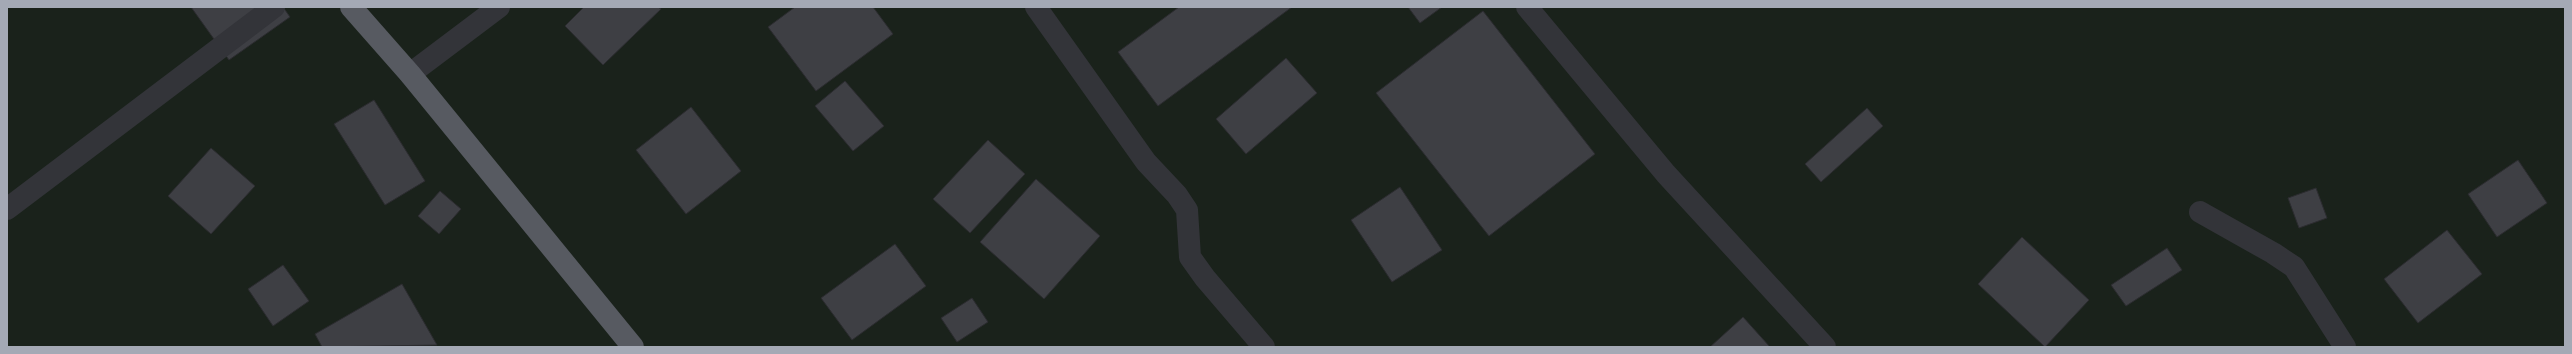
<svg xmlns="http://www.w3.org/2000/svg" width="2572" height="354" font-family="'DM Sans',sans-serif">
<rect width="100%" height="100%" fill="#121214"/>
<!-- green -->
<path fill="#1a221b" d="M7,7H2565V347H7Z"/>
<!-- building -->
<path fill="#3e3f44" stroke="#2c2c30" d="M191,7H283L290,17L229,60Z
M584,7H658L661,9L603,65L565,26Z
M795,7H873L893,34L816,91L768,27Z
M1179,7H1292L1158,106L1118,52Z
M1408,7H1442L1420,23Z
M1483,11L1595,154L1489,236L1376,93Z
M1286,58L1317,93L1246,154L1216,119Z
M845,81L884,126L853,151L815,106Z
M374,100L425,181L385,205L334,124Z
M691,107L741,171L686,214L636,150Z
M1867,108L1883,126L1821,182L1805,164Z
M988,140L1025,174L970,233L933,199Z
M211,148L255,186L211,234L168,196Z
M2518,160L2547,203L2497,237L2468,194Z
M1036,179L1100,236L1044,299L980,242Z
M1400,187L1442,250L1392,282L1351,220Z
M2316,188L2327,218L2299,228L2288,198Z
M440,191L461,209L439,234L418,216Z
M2447,230L2482,274L2418,323L2384,279Z
M2022,237L2089,300L2045,347L1978,284Z
M895,244L926,286L852,340L821,298Z
M2167,248L2182,270L2126,306L2111,285Z
M283,265L309,301L273,326L248,289Z
M402,284L437,345L322,347L315,334Z
M972,298L988,322L957,342L941,318Z
M1743,317L1770,347H1710Z"/>
<g fill="none" stroke-linecap="round" stroke-linejoin="round">
<!-- minor -->
<path stroke="#333439" stroke-width="22" d="M1036,7L1146,162L1177,195L1187,210L1190,257L1205,278L1264,347
M1527,7L1666,174L1825,347
M410,74L499,7
M7,209L274,7
M2200,212L2273,253L2294,267L2345,347"/>
<!-- trunk -->
<path stroke="#575a61" stroke-width="22" d="M351,7L410,74L633,347"/>
</g>
<!-- border -->
<rect width="2572" height="354" fill="none" stroke="#a4a9b5" stroke-width="16"/>
</svg>
